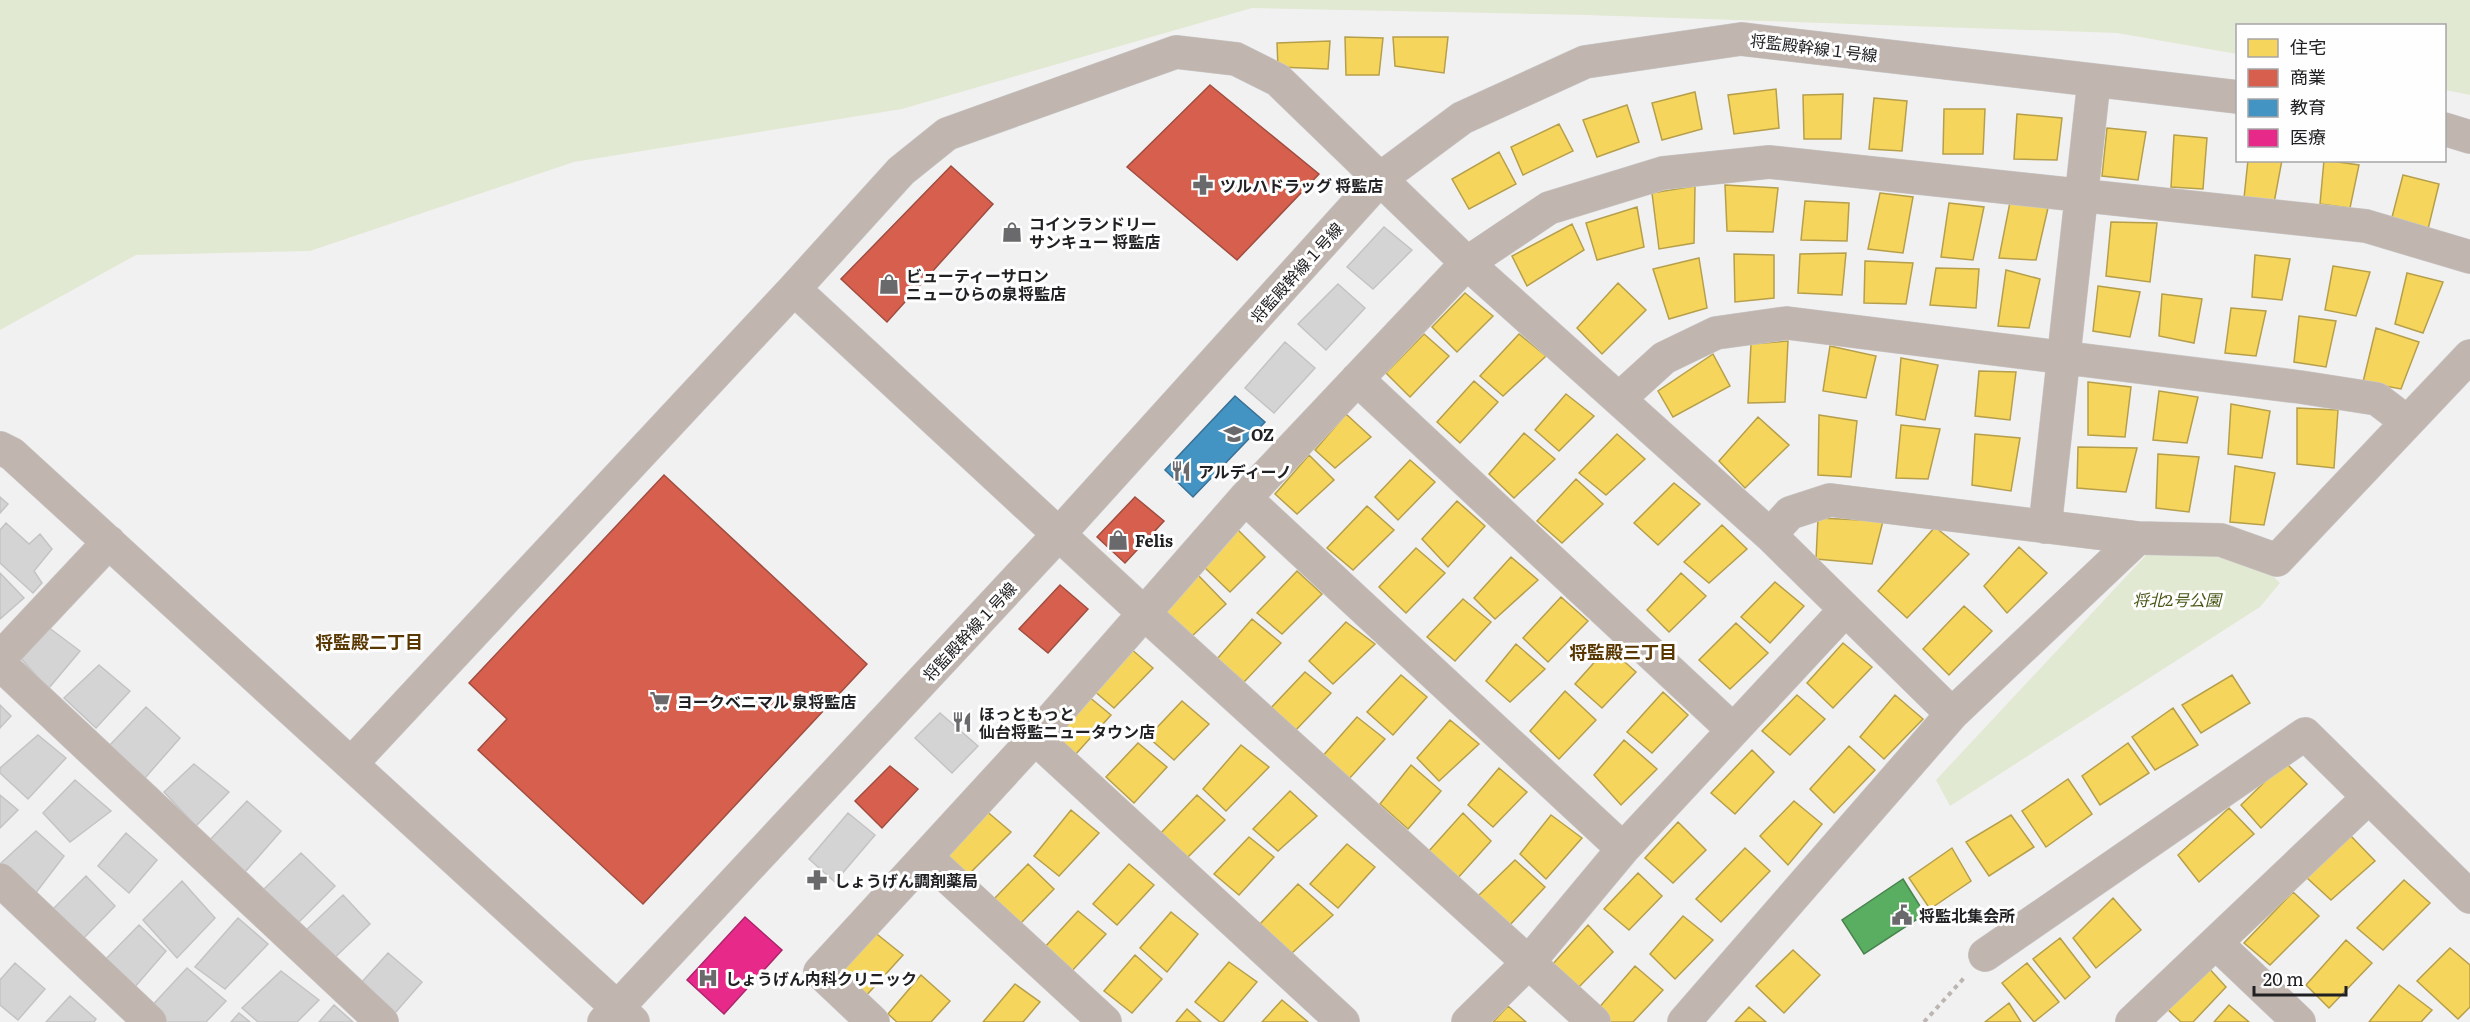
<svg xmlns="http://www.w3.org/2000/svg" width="2470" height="1022" font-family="Literata,'Noto Sans JP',serif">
<rect width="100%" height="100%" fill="#f2f1f2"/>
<!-- green -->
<path fill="#e2e9d2" d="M0,0H2470V95L2445,90L2444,26H2238L2237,54L2117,33L1585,15L1252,8L902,109L574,162L310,251L136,255L0,330Z
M2220,552L2269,572L2280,583L2260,607L1950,806L1936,780L2148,553Z"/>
<!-- homes -->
<path fill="#f6d55c" stroke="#b69f4b" stroke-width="1.5" d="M1345,37L1383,38L1379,75H1346Z
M1393,37H1448L1444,73L1395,66Z
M1330,41L1328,69L1278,67L1277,43Z
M1776,89L1779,128L1734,134L1728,95Z
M1695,92L1702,129L1662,140L1652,103Z
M1843,94L1841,139H1804L1803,95Z
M1874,98L1907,101L1902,151L1869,149Z
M1627,105L1639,142L1597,157L1583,120Z
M1944,109H1985L1983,154H1943Z
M2017,114L2062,118L2057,160L2014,159Z
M1559,124L1573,151L1523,175L1511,147Z
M2107,128L2146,132L2138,180L2102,176Z
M2174,135L2207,138L2203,189L2171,187Z
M1499,152L1516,184L1469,209L1452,179Z
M2248,160H2282L2274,203L2244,198Z
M2324,160L2359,165L2350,208L2320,204Z
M2403,175L2439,184L2428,229L2391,221Z
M1725,185L1778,188L1773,232L1727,231Z
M1695,186L1694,243L1659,249L1652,193Z
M1880,193L1913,197L1903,253L1868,249Z
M1805,201L1849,203L1847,241L1801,240Z
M2010,202L2048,208L2036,260L1999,258Z
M1949,203L1984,207L1973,260L1941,257Z
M1637,207L1644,247L1597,260L1586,223Z
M2111,222L2157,223L2150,282L2106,276Z
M1572,224L1584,250L1527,286L1512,256Z
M1846,253L1842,295L1798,293L1800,254Z
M1734,254L1774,255V298L1735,302Z
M2255,255L2290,259L2282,300L2252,297Z
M1699,258L1707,308L1669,319L1653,269Z
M1865,261L1913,263L1906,304L1864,303Z
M2333,266L2370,272L2356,316L2325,310Z
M1936,268L1979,269L1976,308L1930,305Z
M2006,270L2040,279L2029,328L1998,326Z
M2407,273L2443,282L2423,333L2395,324Z
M1618,283L1646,310L1602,354L1577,328Z
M2098,286L2140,292L2130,337L2093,331Z
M1465,293L1493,316L1457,352L1432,327Z
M2162,294L2202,299L2194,343L2159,336Z
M2231,308L2266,311L2256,356L2225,353Z
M2299,316L2336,321L2326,367L2294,362Z
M2376,328L2419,342L2401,389L2363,382Z
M1424,334L1449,356L1410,397L1386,373Z
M1519,334L1546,356L1503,396L1480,376Z
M1788,341L1785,402L1748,403L1751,344Z
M1830,346L1876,356L1866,398L1823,391Z
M1713,354L1730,386L1673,417L1658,391Z
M1901,358L1938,365L1925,420L1896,415Z
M1979,371L2016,372L2010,420L1975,416Z
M1474,381L1498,402L1460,443L1437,422Z
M2088,382L2131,387L2125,437L2088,435Z
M2159,391L2198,397L2187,443L2153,440Z
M1566,394L1594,416L1559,451L1535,430Z
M2231,404L2270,411L2262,458L2228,454Z
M2297,408L2338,410L2334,468L2297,464Z
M1346,414L1371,437L1335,468L1315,450Z
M1819,415L1857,421L1851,477L1818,475Z
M1758,417L1789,445L1745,488L1719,461Z
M1901,425L1940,429L1928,479L1896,478Z
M1524,433L1555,459L1514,498L1489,474Z
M1617,434L1645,459L1606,495L1579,473Z
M1975,434L2020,438L2011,491L1972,485Z
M2078,447L2137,448L2126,492L2077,488Z
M2158,454L2199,457L2189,512L2156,508Z
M1309,455L1334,480L1297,514L1275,494Z
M1410,460L1435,482L1398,520L1375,497Z
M2235,466L2275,473L2264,525L2230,522Z
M1576,479L1603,504L1562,543L1537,521Z
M1674,483L1700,504L1658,545L1634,523Z
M1457,501L1485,526L1448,567L1422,539Z
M1367,506L1394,530L1353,570L1327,548Z
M1818,518L1883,521L1872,564L1816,559Z
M1722,525L1747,549L1709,583L1684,562Z
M1935,527L1969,554L1907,618L1878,591Z
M1237,529L1265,557L1230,592L1204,567Z
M2019,547L2047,573L2007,613L1984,586Z
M1416,548L1445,573L1406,613L1379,587Z
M1511,557L1538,580L1495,619L1474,598Z
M1297,571L1322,594L1282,634L1257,613Z
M1681,573L1706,596L1669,632L1647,610Z
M1197,574L1226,604L1190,638L1163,614Z
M1775,582L1804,606L1770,643L1741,617Z
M1561,597L1588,621L1548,662L1523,638Z
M1463,599L1491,622L1455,661L1427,637Z
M1964,606L1992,631L1949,675L1923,649Z
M1252,619L1281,643L1244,682L1217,659Z
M1346,622L1375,644L1333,684L1309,661Z
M1736,623L1768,653L1730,689L1699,660Z
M1843,643L1872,667L1833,708L1807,683Z
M1516,644L1545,669L1510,702L1486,681Z
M1608,647L1636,672L1602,708L1575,684Z
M1130,648L1153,668L1114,708L1093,690Z
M1305,672L1331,693L1295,731L1269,710Z
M1401,675L1427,697L1393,735L1367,712Z
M2232,675L2250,703L2201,733L2182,705Z
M1565,691L1596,720L1559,759L1530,731Z
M1663,692L1688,715L1652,753L1627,732Z
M1797,695L1825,719L1790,755L1762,731Z
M1895,695L1923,719L1884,759L1860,737Z
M1088,696L1111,715L1075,755L1053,736Z
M1182,701L1209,724L1174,760L1148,737Z
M2173,708L2198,745L2155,770L2132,737Z
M1357,717L1385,739L1348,780L1321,758Z
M1450,720L1479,744L1439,781L1417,758Z
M1624,740L1657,769L1621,805L1594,775Z
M1138,743L1167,767L1134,803L1106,777Z
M2128,743L2149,773L2100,805L2082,776Z
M1241,745L1269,767L1226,811L1203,789Z
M1849,746L1875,770L1834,813L1810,789Z
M1752,750L1774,772L1735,814L1711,793Z
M2285,762L2307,784L2261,828L2241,805Z
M1411,765L1441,791L1408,829L1380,804Z
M1499,768L1527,792L1493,827L1468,805Z
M2068,779L2092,814L2046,847L2022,811Z
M1290,791L1317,816L1278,851L1253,829Z
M1197,795L1225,820L1186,859L1159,835Z
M1794,801L1822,824L1788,865L1760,836Z
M2229,808L2254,834L2199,882L2178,855Z
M984,809L1011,832L968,875L940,856Z
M1071,810L1099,833L1059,876L1034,856Z
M1463,813L1491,841L1457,879L1428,852Z
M1551,815L1582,838L1546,879L1520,854Z
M2011,815L2034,847L1989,876L1966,842Z
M1678,822L1706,850L1673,883L1645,858Z
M2349,834L2375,861L2331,900L2307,878Z
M1249,837L1274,857L1239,895L1214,874Z
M1347,844L1375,867L1338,908L1310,884Z
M1745,848L1770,871L1721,922L1696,899Z
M1952,848L1971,881L1930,909L1909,878Z
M1515,860L1545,887L1508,927L1476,898Z
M1028,864L1054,889L1020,924L994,899Z
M1129,864L1154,885L1117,925L1093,904Z
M1638,873L1662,896L1629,930L1604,909Z
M2404,880L2430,903L2383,950L2357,928Z
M1298,884L1333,915L1292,953L1259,925Z
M2293,892L2319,916L2270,965L2244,943Z
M2113,898L2141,930L2096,968L2073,938Z
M1078,911L1106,934L1070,973L1044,948Z
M1171,912L1198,934L1167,972L1140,948Z
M1683,916L1713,940L1675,979L1650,954Z
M1588,925L1613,952L1577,989L1551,966Z
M873,931L903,955L864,998L837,976Z
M2060,938L2090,977L2065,999L2033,959Z
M2346,940L2372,963L2329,1008L2306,985Z
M2450,948L2470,965V1007L2458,1019L2417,981Z
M1793,950L1820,975L1784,1013L1756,986Z
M1135,955L1162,979L1132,1013L1104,991Z
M1229,962L1257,982L1223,1022H1220L1195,1002Z
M2027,963L2059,1002L2034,1022L2002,983Z
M2206,965L2226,987L2193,1022H2181L2164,1006Z
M1635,966L1663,990L1633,1022H1610L1597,1010Z
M921,975L950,1001L931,1022H897L888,1014Z
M1015,984L1040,1002L1023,1022H983Z
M2399,985L2432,1010L2421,1022H2369Z
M1282,1000L1308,1022H1262Z
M2009,1003L2021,1022H1985Z
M2229,1005L2249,1022H2214Z
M1508,1006L1526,1022H1493Z
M1749,1007L1766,1022H1735Z
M1187,1009L1201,1022H1176Z"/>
<!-- shops -->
<path fill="#d6604d" stroke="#a04d40" stroke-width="1.5" d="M1210,85L1319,174L1237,260L1127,167Z
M951,166L993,204L887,322L841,279Z
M664,475L867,664L643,904L478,750L507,719L469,683Z
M1135,497L1164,521L1125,563L1097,537Z
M1060,585L1088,609L1048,653L1019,629Z
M890,766L918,789L882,828L855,801Z"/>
<!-- schools -->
<path fill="#4393c3" stroke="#397093" stroke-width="1.5" d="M1235,396L1265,422L1193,497L1165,470Z"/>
<!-- health -->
<path fill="#e7298a" stroke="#ac266b" stroke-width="1.5" d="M745,917L782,950L724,1014L687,980Z"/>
<!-- public -->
<path fill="#5aae61" stroke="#49834e" stroke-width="1.5" d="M1903,879L1925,914L1864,954L1842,920Z"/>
<!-- building -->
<path fill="#d5d4d5" stroke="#c4c3c4" stroke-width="1.5" d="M1384,227L1412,250L1373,289L1347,267Z
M1338,284L1365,308L1326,350L1298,324Z
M1285,342L1315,368L1274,413L1245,388Z
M0,497L8,504L0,513Z
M6,523L29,544L40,534L52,549L34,571L42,583L33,593L0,563V530Z
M0,573L24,598L0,619Z
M48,627L80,651L48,689L19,656Z
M99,665L130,691L96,728L64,698Z
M0,705L11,716L0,728Z
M146,707L180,738L145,778L109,746Z
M940,713L978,746L952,773L915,738Z
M38,735L66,758L28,799L0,773V768Z
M194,764L229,792L196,826L164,792Z
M75,780L111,811L70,842L43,813Z
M0,795L18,810L0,828Z
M247,801L281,831L245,872L208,842Z
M848,813L875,835L835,882L809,859Z
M36,831L64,856L35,894L1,863Z
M126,833L157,860L129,893L98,866Z
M301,853L335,886L297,924L263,890Z
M86,876L115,906L80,942L50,912Z
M182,881L215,918L177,958L143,920Z
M343,895L370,924L330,962L303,933Z
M238,918L268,944L225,989L195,967Z
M139,925L166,951L134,988L103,962Z
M388,953L422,982L395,1013L361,983Z
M15,963L45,989L18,1020L0,1005V980Z
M187,968L226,1001L206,1022H165L148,1010Z
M281,971L319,1000L297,1022H258L242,1008Z
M70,996L96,1019L94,1022H46Z
M334,1005L353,1022H319Z
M239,1013L250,1022H231Z"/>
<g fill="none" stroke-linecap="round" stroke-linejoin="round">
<!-- minor casing -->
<g stroke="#cccbcd" stroke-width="34">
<path id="minor" d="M2444,129L2470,137
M794,289L1146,615L1594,1022
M1357,379L1733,730
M1619,399L1664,358L1716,333L1787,323L2300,387L2377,399L2407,422
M0,448L12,454L633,1022
M1245,498L1623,849
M2045,527L2094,81
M1770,535L1790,513L1830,500L2138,538L2221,540L2277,560L2470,356
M0,658L109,542
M0,664L382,1022
M1035,738L1343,1022
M351,764L794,289L901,171L947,134L1176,52L1236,59L1278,80L1467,263L1770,535L1952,714
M926,857L1105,1022
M0,880L150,1022
M2216,943L2299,1022
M1985,955L2305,734L2470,897
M604,1022L1059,534L1380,179L1462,118L1585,62L1741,39L2238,97
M873,1022L820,972L1035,738L1245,498L1467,263L1549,208L1663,173L1769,162L2366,226L2470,257
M1468,1022L1528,963L1623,849L1845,610
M1684,1022L1952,714L2138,538
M2132,1022L2369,797"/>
</g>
<!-- path -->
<path stroke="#bcb5b1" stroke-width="4" stroke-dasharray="4.5 4.5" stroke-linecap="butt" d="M1924,1022L1964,978"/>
<!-- minor -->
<use href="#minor" stroke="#c1b6af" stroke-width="33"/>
</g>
<!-- icons -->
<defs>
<g id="pharmacy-bare" transform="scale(1.62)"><path d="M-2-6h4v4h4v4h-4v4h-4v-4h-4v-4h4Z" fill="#6a696b" stroke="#fefeff" stroke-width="2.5" paint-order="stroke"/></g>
<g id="shop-bare" transform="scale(1.62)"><path d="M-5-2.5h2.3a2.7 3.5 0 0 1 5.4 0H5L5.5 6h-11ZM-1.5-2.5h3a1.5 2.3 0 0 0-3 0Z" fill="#6a696b" stroke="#fefeff" stroke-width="2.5" paint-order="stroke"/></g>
<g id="school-bare" transform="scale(1.62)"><path d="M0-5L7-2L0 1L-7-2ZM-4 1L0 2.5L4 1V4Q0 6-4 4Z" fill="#6a696b" stroke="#fefeff" stroke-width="2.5" paint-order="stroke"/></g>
<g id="restaurant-bare" transform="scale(1.62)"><path d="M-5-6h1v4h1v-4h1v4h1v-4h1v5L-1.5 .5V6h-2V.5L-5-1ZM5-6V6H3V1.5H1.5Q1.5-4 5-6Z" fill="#6a696b" stroke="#fefeff" stroke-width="2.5" paint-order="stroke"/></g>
<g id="supermarket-bare" transform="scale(1.62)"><path d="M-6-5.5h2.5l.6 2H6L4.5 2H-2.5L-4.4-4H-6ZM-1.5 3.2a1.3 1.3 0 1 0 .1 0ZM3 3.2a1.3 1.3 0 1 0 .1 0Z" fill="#6a696b" stroke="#fefeff" stroke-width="2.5" paint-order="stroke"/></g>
<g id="civic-bare" transform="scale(1.62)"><path d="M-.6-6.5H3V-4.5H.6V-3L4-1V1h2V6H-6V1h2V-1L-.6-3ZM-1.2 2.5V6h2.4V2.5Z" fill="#6a696b" stroke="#fefeff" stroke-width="2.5" paint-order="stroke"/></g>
<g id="hospital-bare" transform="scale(1.62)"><path d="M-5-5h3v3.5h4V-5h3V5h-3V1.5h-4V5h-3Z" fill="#6a696b" stroke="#fefeff" stroke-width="2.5" paint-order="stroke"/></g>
</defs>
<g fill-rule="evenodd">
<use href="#pharmacy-bare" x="1203" y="185"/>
<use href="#shop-bare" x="1012" y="232"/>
<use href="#shop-bare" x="889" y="284"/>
<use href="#school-bare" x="1234" y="434"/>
<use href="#restaurant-bare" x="1181" y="471"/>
<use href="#shop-bare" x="1118" y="540"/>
<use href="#supermarket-bare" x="660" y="701"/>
<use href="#restaurant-bare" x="962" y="722"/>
<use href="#pharmacy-bare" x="817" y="880"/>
<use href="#civic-bare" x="1902" y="915"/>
<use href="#hospital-bare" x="708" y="978"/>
</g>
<g text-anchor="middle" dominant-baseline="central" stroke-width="6" stroke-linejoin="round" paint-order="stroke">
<!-- street labels -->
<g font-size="16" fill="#212022" stroke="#fefeff">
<text transform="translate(1814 47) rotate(7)">将監殿幹線１号線</text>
<text transform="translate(1296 272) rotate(-48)">将監殿幹線１号線</text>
<text transform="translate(969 631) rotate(-47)">将監殿幹線１号線</text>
</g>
<!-- poi labels -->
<g font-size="16" font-weight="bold" fill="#212022" stroke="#fefeff" text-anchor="start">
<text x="1220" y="185">ツルハドラッグ 将監店</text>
<text x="1029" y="223">コインランドリー<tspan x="1029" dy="18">サンキュー 将監店</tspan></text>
<text x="906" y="275">ビューティーサロン<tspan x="906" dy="18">ニューひらの泉将監店</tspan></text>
<text x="1251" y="434">OZ</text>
<text x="1198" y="471">アルディーノ</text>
<text x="1135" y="540">Felis</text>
<text x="677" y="701">ヨークベニマル 泉将監店</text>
<text x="979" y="713">ほっともっと<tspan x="979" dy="18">仙台将監ニュータウン店</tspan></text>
<text x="834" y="880">しょうげん調剤薬局</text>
<text x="1919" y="915">将監北集会所</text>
<text x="725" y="978">しょうげん内科クリニック</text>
</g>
<!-- park labels -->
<g font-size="16" font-style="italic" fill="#465614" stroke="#fefeff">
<text x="2177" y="599">将北2号公園</text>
</g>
<!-- neighbourhood labels -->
<g font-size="18" font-weight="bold" fill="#583700" stroke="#fefeff">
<text x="369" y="641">将監殿二丁目</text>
<text x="1623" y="651">将監殿三丁目</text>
</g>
</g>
<!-- legend -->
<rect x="2236" y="24" width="210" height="138" fill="#fefeff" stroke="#a6a5a7" stroke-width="1.5"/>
<rect x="2248" y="39" width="30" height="18" fill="#f6d55c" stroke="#a6a5a7" stroke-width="1.5"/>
<text x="2290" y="54" font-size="18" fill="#212022">住宅</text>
<rect x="2248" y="69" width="30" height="18" fill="#d6604d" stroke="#a6a5a7" stroke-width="1.5"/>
<text x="2290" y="84" font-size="18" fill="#212022">商業</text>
<rect x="2248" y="99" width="30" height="18" fill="#4393c3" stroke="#a6a5a7" stroke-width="1.5"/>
<text x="2290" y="114" font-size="18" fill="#212022">教育</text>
<rect x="2248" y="129" width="30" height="18" fill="#e7298a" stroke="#a6a5a7" stroke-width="1.5"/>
<text x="2290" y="144" font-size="18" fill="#212022">医療</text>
<!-- scale -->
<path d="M2254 986v9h92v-9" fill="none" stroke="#212022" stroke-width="3"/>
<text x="2263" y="986" font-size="18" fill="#212022" stroke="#fefeff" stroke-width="4.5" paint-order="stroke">20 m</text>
</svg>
